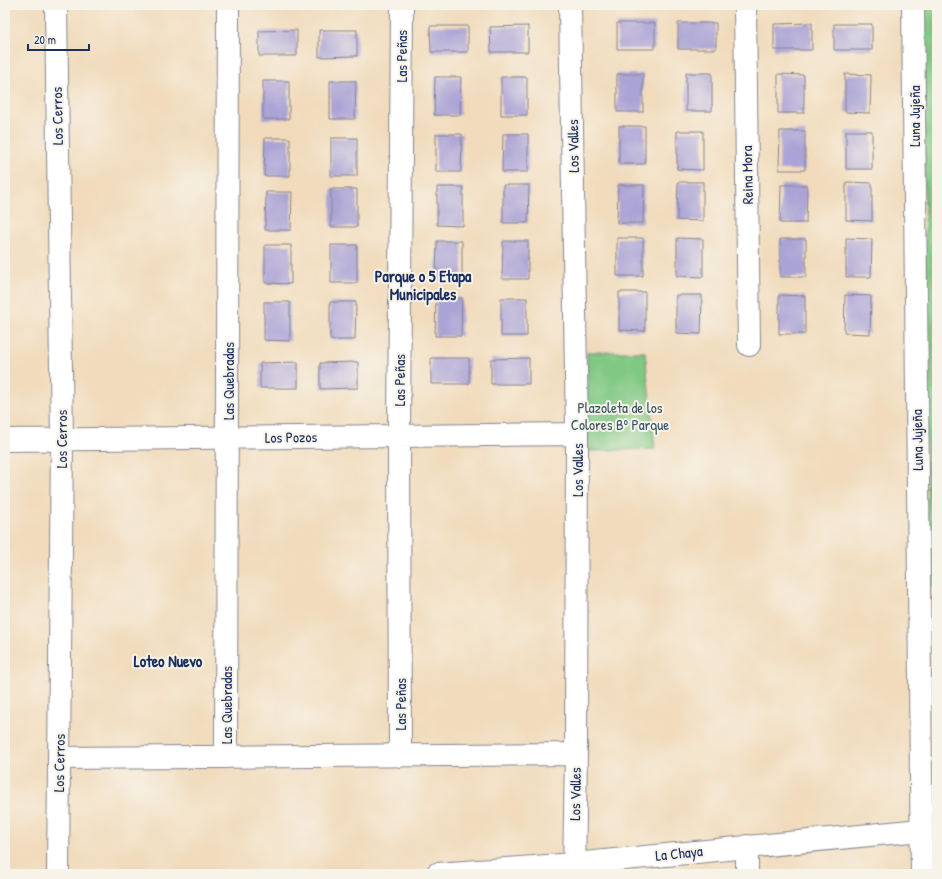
<svg xmlns="http://www.w3.org/2000/svg" width="942" height="879" font-family="'Patrick Hand',sans-serif">
<rect width="100%" height="100%" fill="#f7f3e8"/>
<filter id="ink" filterUnits="userSpaceOnUse"><feTurbulence type="fractalNoise" baseFrequency=".025" numOctaves="2"/><feDisplacementMap in="SourceGraphic" scale="8" xChannelSelector="R" yChannelSelector="G"/><feConvolveMatrix kernelMatrix="1 2 1 2 8 2 1 2 1" color-interpolation-filters="sRGB"/></filter>
<filter id="wash" filterUnits="userSpaceOnUse"><feTurbulence type="fractalNoise" baseFrequency=".012" numOctaves="4" result="noise"/><feDisplacementMap in="SourceGraphic" scale="16" xChannelSelector="R" yChannelSelector="G"/><feGaussianBlur stdDeviation="0.9" result="paint"/><feColorMatrix in="noise" values="0 0 0 0 0 0 0 0 0 0 0 0 0 0 0 0 0 1.4 0 .05"/><feComposite in="paint" operator="in"/></filter>
<g filter="url(#wash)">
<rect width="100%" height="100%" fill="#f1dbbc"/>
<!-- green -->
<path fill="#81c883" stroke="#4e7c70" d="M923,5H937V585L928,588Z
M587,352H645L655,449L588,451Z"/>
<g id="blocks">
<!-- building -->
<path fill="#aaa3d5" d="M617,23H655V49H617Z
M678,23H716V49H678Z
M812,23V50H774V24Z
M834,24H872V50H834Z
M430,26H468V52H431Z
M528,26V52H491L490,27Z
M297,30V56H259V31Z
M319,30H357V56L319,57Z
M686,73H712V111H686Z
M617,74H643V112H617Z
M778,74L804,75V113H778Z
M845,74L871,75L870,113L845,112Z
M435,77H461L460,115H434Z
M501,77H527V115H501Z
M263,81H289V119H263Z
M330,81H356L355,119H330Z
M619,126H645V164H619Z
M677,131H703V170L677,169Z
M780,131H805V170H779Z
M846,131H872V169H846Z
M436,134H462L461,172H436Z
M503,134H528V172H502Z
M265,138H290V176H264Z
M331,138H357V176H331Z
M678,182H703V221L677,220Z
M846,182L872,183V221L846,220Z
M503,185H529L528,223H503Z
M618,185H644L643,223H617Z
M781,185H807L806,223H780Z
M437,187H463V226L437,225Z
M331,189H357V227H331Z
M266,192H292L291,230H265Z
M617,238H643V276H617Z
M677,238L703,239V277L677,276Z
M846,238L872,239L871,277H846Z
M780,239H806V277H780Z
M437,241H462V279H436Z
M503,241H528V279H502Z
M265,245H291V284L265,283Z
M331,245H357V283H331Z
M619,292H645V331L619,330Z
M676,295H702L701,334L676,333Z
M779,295L805,296V334H779Z
M845,295L871,296L870,334L844,333Z
M436,298H462L461,336H435Z
M501,298H527V336H501Z
M264,302H290V341L264,340Z
M330,302H356L355,340H330Z
M431,358H469V384H431Z
M529,358V384H491V359Z
M298,362V388H260V363Z
M358,362V388L320,389V363Z"/>
</g>
</g>
<g filter="url(#ink)">
<use href="#blocks" fill-opacity="0" stroke="#86858d" stroke-width="1"/>
<g fill="none" stroke-linecap="round" stroke-linejoin="round">
<!-- minor casing -->
<g stroke="#86858d" stroke-width="24">
<path id="minor" d="M56,5L62,440L58,874
M570,5L577,434L576,754L574,874
M745,5L749,345
M913,5L922,874
M5,440L577,434
M400,756L399,435L402,5
M226,757L228,5
M59,758L576,754
M747,846V874
M437,874L574,864L921,830"/>
</g>
<!-- minor -->
<use href="#minor" stroke="#fff" stroke-width="22"/>
</g>
</g>
<g text-anchor="middle" dominant-baseline="central" stroke-width="4" stroke-linejoin="round" paint-order="stroke">
<!-- street labels -->
<g font-size="15" fill="#1b2f5e" stroke="#f7f3e8">
<text transform="translate(401 56) rotate(-90)">Las Peñas</text>
<text transform="translate(57 116) rotate(-91)">Los Cerros</text>
<text transform="translate(914 116) rotate(-90)">Luna Jujeña</text>
<text transform="translate(573 146) rotate(-91)">Los Valles</text>
<text transform="translate(747 175) rotate(-91)">Reina Mora</text>
<text transform="translate(399 380) rotate(-90)">Las Peñas</text>
<text transform="translate(228 381) rotate(-90)">Las Quebradas</text>
<text transform="translate(291 437) rotate(-1)">Los Pozos</text>
<text transform="translate(61 439) rotate(-90)">Los Cerros</text>
<text transform="translate(917 440) rotate(-91)">Luna Jujeña</text>
<text transform="translate(577 470) rotate(-90)">Los Valles</text>
<text transform="translate(400 704) rotate(-90)">Las Peñas</text>
<text transform="translate(226 705) rotate(-90)">Las Quebradas</text>
<text transform="translate(59 763) rotate(-89)">Los Cerros</text>
<text transform="translate(575 794) rotate(-89)">Los Valles</text>
<text transform="translate(679 853) rotate(-6)">La Chaya</text>
</g>
<!-- park labels -->
<g font-size="15" fill="#345567" stroke="#f7f3e8">
<text x="620" y="407">Plazoleta de los<tspan x="620" dy="17">Colores Bº Parque</tspan></text>
</g>
<!-- neighbourhood labels -->
<g font-size="16" font-weight="bold" fill="#1b2f5e" stroke="#f7f3e8">
<text x="423" y="276">Parque o 5 Etapa<tspan x="423" dy="18">Municipales</tspan></text>
<text x="168" y="661">Loteo Nuevo</text>
</g>
</g>
<!-- margin -->
<rect width="942" height="879" fill="none" stroke="#f7f3e8" stroke-width="20"/>
<!-- scale -->
<path d="M28 44v6h61v-6" fill="none" stroke="#1b2f5e" stroke-width="2"/>
<text x="34" y="44" font-size="12" fill="#1b2f5e" stroke="#f7f3e8" stroke-width="3" paint-order="stroke">20 m</text>
</svg>
